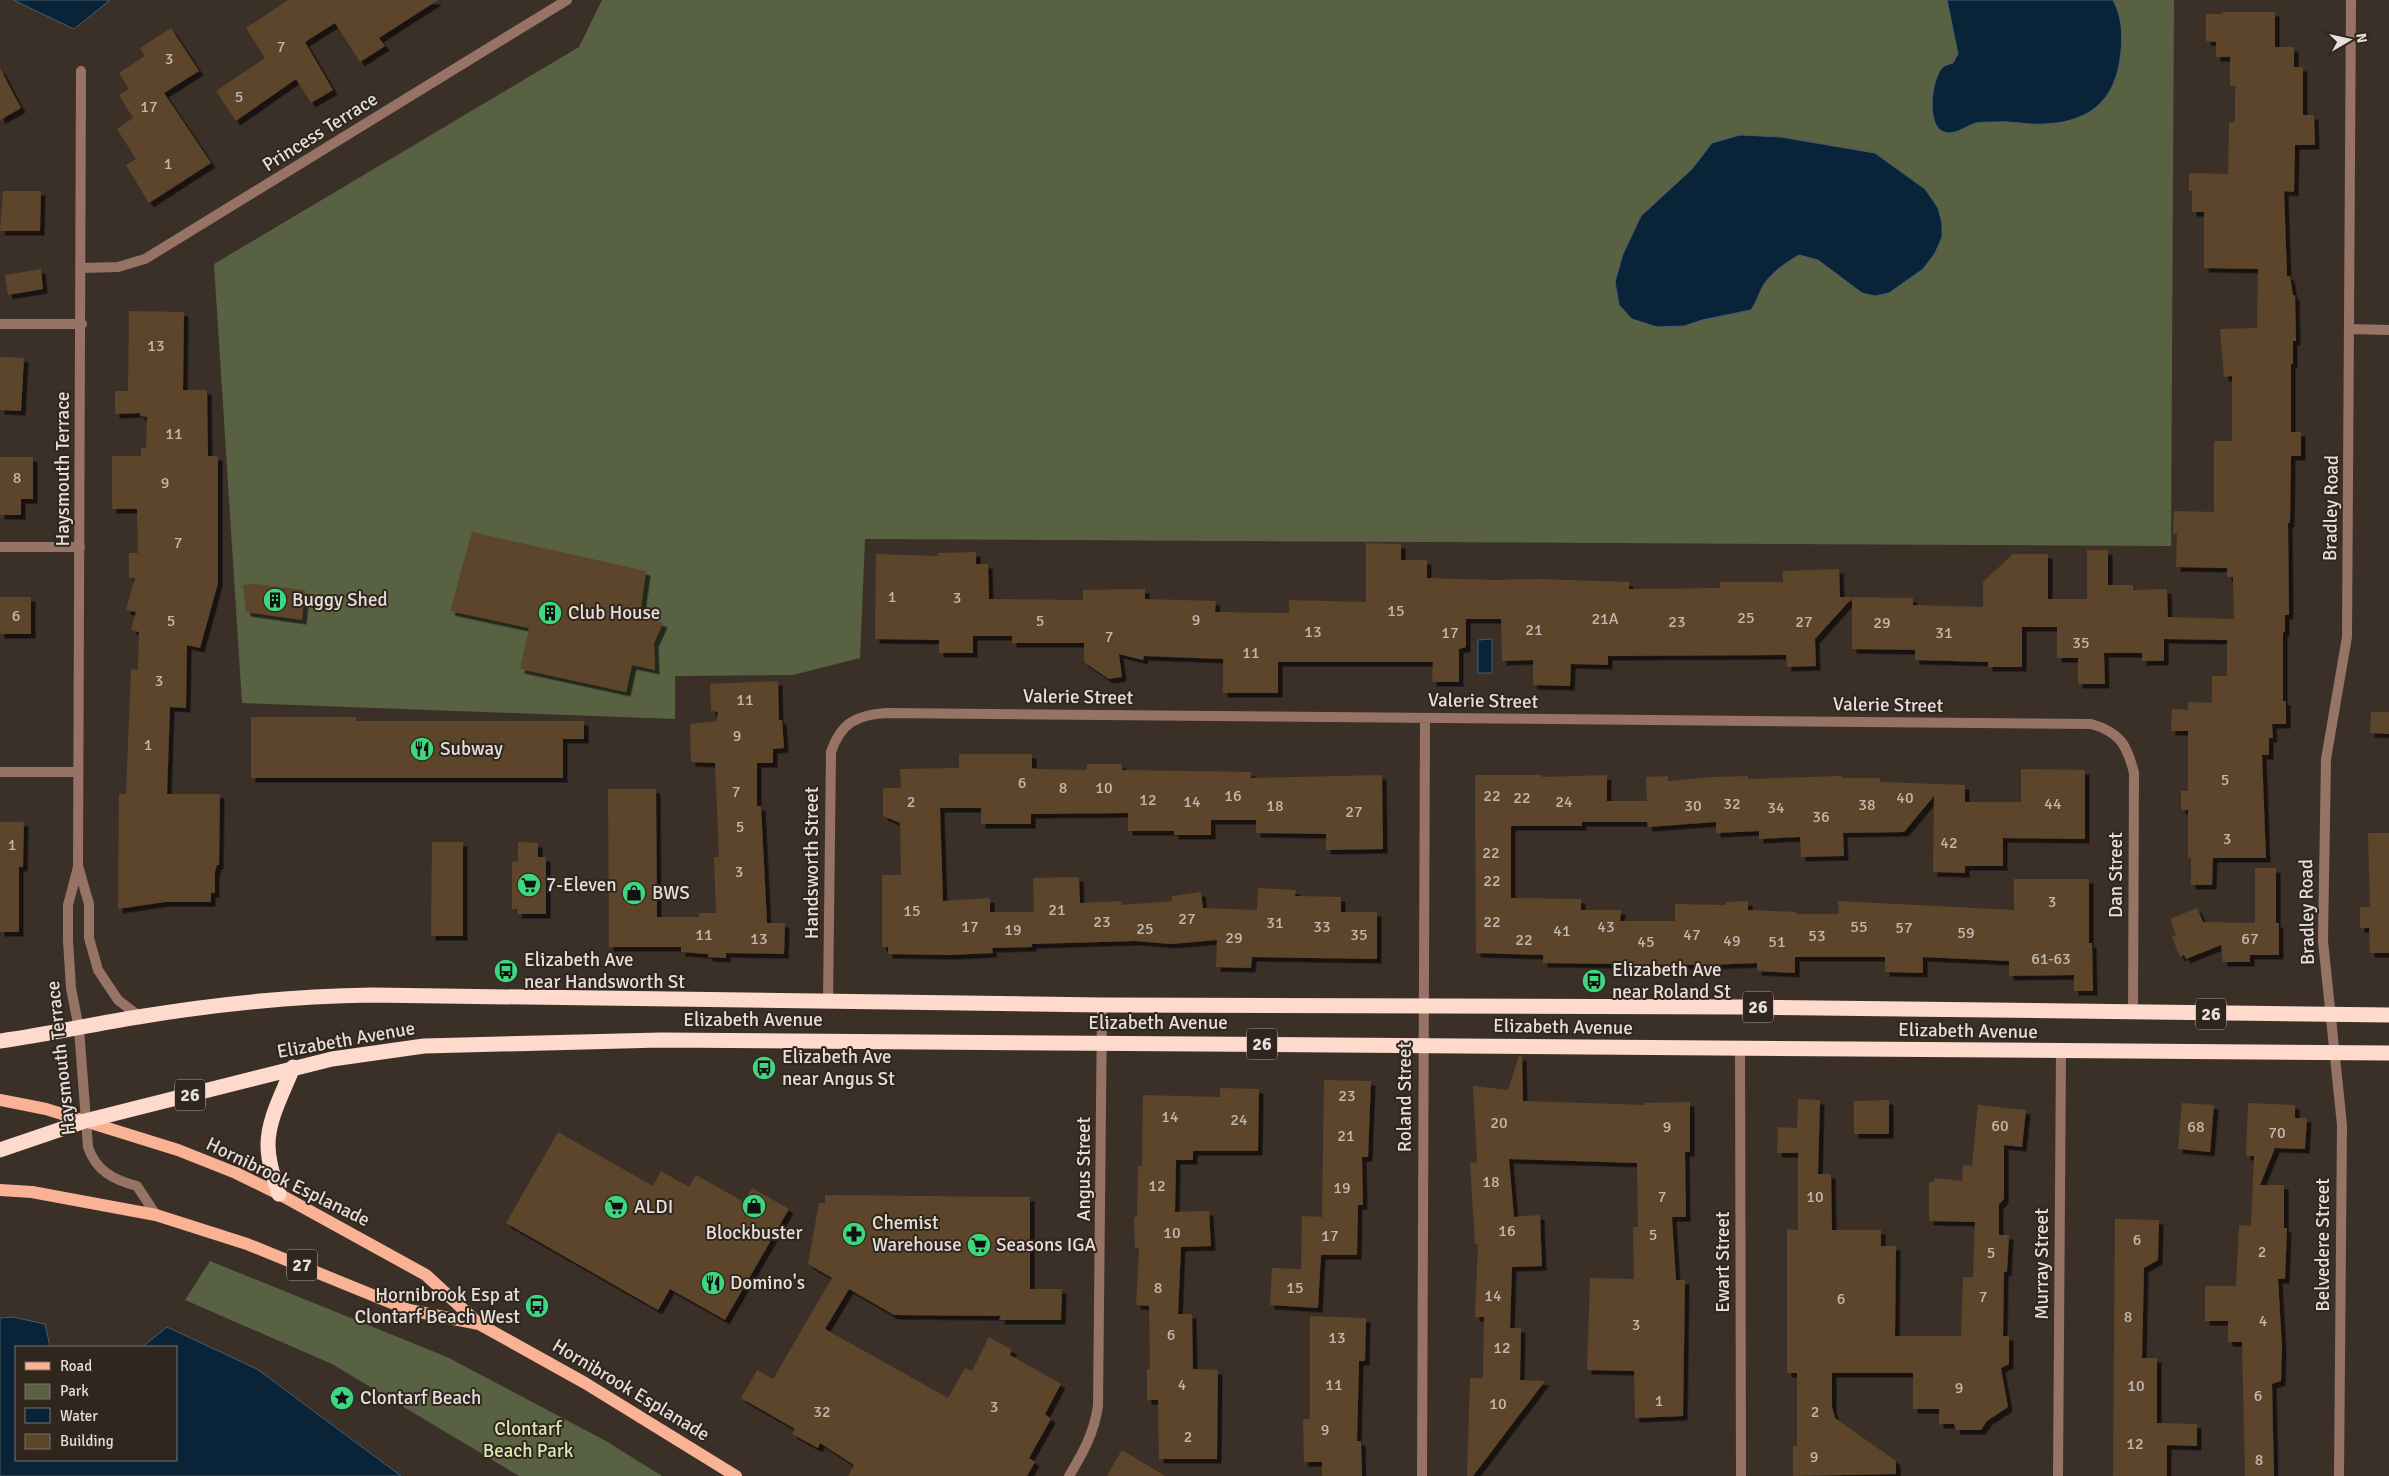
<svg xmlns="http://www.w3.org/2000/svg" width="2389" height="1476" font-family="Signika,sans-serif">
<defs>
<filter id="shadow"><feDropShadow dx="4.5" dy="4.5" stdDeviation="0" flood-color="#0009"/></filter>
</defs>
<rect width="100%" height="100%" fill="#3b3028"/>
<!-- green -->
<path fill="#596143" d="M602,0H2174L2171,546L865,539L860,658L793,675L675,676V719L242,703L214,264L579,47Z
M210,1261L447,1357L606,1441L662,1476H519L332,1364L185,1300Z"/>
<!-- water -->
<path fill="#092439" stroke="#4b5c69" d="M13,0H110L74,29Z
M1947,0H2113C2123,19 2123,38 2120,59C2113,110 2078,126 2030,124C2018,123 2007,121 1995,122C1989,122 1982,122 1976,123C1966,126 1954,136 1944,132C1926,127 1931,78 1943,67C1945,65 1950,64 1953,63L1958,54Z
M1740,135L1781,137L1875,153L1925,189L1938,208L1942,223V237L1935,253L1923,269L1889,293L1875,296L1862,293L1818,260L1799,255C1786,263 1773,271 1764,284C1759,292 1757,302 1751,310L1702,320L1684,326L1657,327L1632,319L1619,305L1615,282L1623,254L1641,216L1692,169L1712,143Z
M1492,639V673H1478V640Z
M13,1317L45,1324L50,1347H16V1460H176V1347H142L167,1327L257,1369L401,1476H0V1318Z"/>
<!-- building -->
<path fill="#5c452b" filter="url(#shadow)" d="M288,0H438L379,38L385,46L360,62L335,23L305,42L333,90L311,103L296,79L236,121L216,91L265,58L246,28Z
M2223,12H2275V47H2294V67H2303V115H2314L2315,145H2295L2294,192L2284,191L2287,276H2290L2293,295H2295L2296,341H2293V364H2291V432H2301V456H2291L2290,523H2288L2289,615H2285V632H2283V701H2286V724H2272L2273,738H2269V755H2262L2266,858H2213L2212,885H2191V858H2188V810H2181V791H2188V731H2171L2172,709L2188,710V702L2212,703V676H2227V640L2164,639V661H2142V653H2104L2105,684H2078V658H2057V627H2022V667H1988V662L1915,660V650L1852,649V598L1815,639L1816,666L1787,667L1786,655L1608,656V665L1571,664L1570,686L1533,685V660L1502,661L1501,619H1466V647L1459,649V682H1432L1433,662H1278V693H1223V659L1144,656L1143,660L1119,654L1122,677L1109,679L1084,662V643H1012V636H973V653H939V640L875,639L876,554L938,556V553L976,552V564H988L989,599L1083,600V590L1145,589V599L1216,601L1215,612L1289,613V600L1366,602V543L1401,544V560H1427V578L1495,580L1537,579L1629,582V589L1720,588V582H1783V571L1839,569L1840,597L1913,598V605L1983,607V582L2013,554H2048V599H2087V550H2108V585H2133V590L2167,589L2168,617L2234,619L2233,577H2227V568L2176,567L2177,534H2173L2174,511L2214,512V441H2232V376L2224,377L2220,329L2257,328L2258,269L2204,268V212H2192V191H2189V173L2228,174L2229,122H2235V86H2230V57H2216V42L2206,41V14H2222Z
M171,28L199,71L164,93L211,163L149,203L126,165L136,159L117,129L133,118L119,95L129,89L119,73L145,56L140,48Z
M0,68L21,108L0,120Z
M3,191H41L40,231H0Z
M41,269L43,289L8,295L5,275Z
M129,311L184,312L183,390H207L208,456H218V583L200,648L187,645L186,708L170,707L167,794H220L219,865H217L215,872V893H211V902H165L118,909L119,794H126L131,669L138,670L139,632L131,630L136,612L126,610L135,578H129V553H138L137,509H112V456H141V448H146L147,417L140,416V413L115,414V391H128Z
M0,357L24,358L21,411L0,410Z
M0,457H33V499H21V515H0Z
M472,532L646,571L640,615L663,623L654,643L655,670L632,665L626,692L520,669L529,628L450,611Z
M255,584L305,590L302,620L246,612L243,585Z
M0,597H31V634H0Z
M778,681L779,720H782L784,748L773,749V763H757V806H761L767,923H785L784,954L726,953V958L708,957V954L681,952V947H609L608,789H656L657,917H699V913H716L714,857H719L715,763L691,762L690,724L717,721L718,712L711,711L710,684Z
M2371,712H2389V734L2370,733Z
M251,717H356V721H584V739H563V778H251Z
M959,754H1032V768L1037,769L1087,770V764H1122V770L1251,772V778L1382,775L1383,849L1326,850V834L1256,833V820H1211V835H1174V831H1128V813L1031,814V824H981V808H940L943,901L990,898V912H1034L1033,878L1079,877L1080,903L1121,901L1122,905L1172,901V896L1201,892L1203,908L1257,910L1258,888L1296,890L1295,896L1341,897V912H1377V959L1252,957L1251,968L1216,967L1217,940L1171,944L1135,941L1032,944V947L992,948L993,953L950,955L888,954V947H882V875H901L900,823L883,816V788H901L900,769L959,768Z
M2021,769L2085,770V839L2003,838V866H1965V873L1933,872L1934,796L1904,832L1843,833L1844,856L1801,857L1800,837L1759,839V831L1716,833V822L1648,827L1647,822H1582V826H1511V898L1581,899V910H1621L1620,921H1675V904L1726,905V902L1748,901V910L1796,912V914H1839L1838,901L2014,910V879H2089V943H2092L2093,991H2074V975L2009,976V961L1923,957V973L1885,972V957H1795V973L1757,971V963L1708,965L1543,963V955L1476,953L1475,775H1542V777L1607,775V801H1647L1646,777L1668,776V781L1714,777L1748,776V779L1842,776V778H1880V782L1965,785V802H2021Z
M0,822H24L23,867H19V932H0Z
M2368,833H2389V953H2370L2369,928H2360V907H2370Z
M432,842H463V936H431Z
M518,842L538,843V857H546V914H517V909H512V862L518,861Z
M2255,868H2276V923H2279V955H2250V962H2223L2221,945L2186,959L2184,955L2180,957L2172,937L2176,935L2170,919L2197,908L2203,922L2255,923Z
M1519,1056H1522L1523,1101L1645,1105V1103L1690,1102V1152H1685L1686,1217H1672L1676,1280H1685L1683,1416L1635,1418L1634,1371L1587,1370L1590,1278L1634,1279L1633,1227H1638L1637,1163L1509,1159L1514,1217L1540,1215L1542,1266L1512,1267L1510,1328H1521L1520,1380L1545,1381L1473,1476H1467L1470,1378H1483L1484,1317H1475L1478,1244H1475L1470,1163L1477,1162L1473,1086L1508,1090Z
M1324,1080L1371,1081L1368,1157H1362L1363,1205H1358L1357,1255H1321L1318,1308L1270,1305L1272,1268L1301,1269L1302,1216L1322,1217Z
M1220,1088L1259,1089L1258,1151H1193V1160H1176L1175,1212L1209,1211L1211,1246L1181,1247L1178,1314H1192L1193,1369L1218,1370L1217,1459H1159L1158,1400H1147V1369H1150L1149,1306L1136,1305L1139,1248H1135L1134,1217H1137L1138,1166H1142L1143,1095L1220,1097Z
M1798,1099L1820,1100L1818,1174H1831L1832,1230H1881V1246H1896L1895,1336H1961L1963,1277H1973L1975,1222L1929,1221V1182H1933L1935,1178L1962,1181L1963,1165L1972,1166L1978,1105L2026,1110L2022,1147L2004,1145V1199L1999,1204V1235H2009L2007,1272H2004L2003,1336H2009V1364L2001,1368L2008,1407L1987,1421L1981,1430H1956L1954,1424H1939V1409H1913V1373H1832V1407L1835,1418L1896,1461V1474L1793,1476V1446H1797V1373H1787V1229L1798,1230V1153H1777L1778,1127L1797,1128Z
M1889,1100V1134H1854V1101Z
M2182,1103L2214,1105L2210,1152L2178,1149Z
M2248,1103L2295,1105V1118H2307L2305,1149L2275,1148L2260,1185H2284V1228H2287L2285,1279H2278L2282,1347L2281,1381L2272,1384L2274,1476H2245L2242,1342H2228V1321H2205V1286H2236L2239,1225L2251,1226L2254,1156H2246Z
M558,1132L653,1186L661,1171L689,1187L696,1175L744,1202L752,1188L789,1209L725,1320L670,1289L658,1310L506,1223Z
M825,1195L1030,1197V1289H1062L1061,1320H999L1001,1316L894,1315L849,1289L825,1329L948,1398L965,1368L972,1371L989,1337L1012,1350L1010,1355L1061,1384L1045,1414L1051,1419L1029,1458L1035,1462L1027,1476H848L854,1465L820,1443L818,1448L792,1434L795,1429L741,1398L757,1370L773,1379L832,1278L808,1264L819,1203H825Z
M2115,1219L2159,1220L2158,1260L2144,1268L2142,1358H2157V1423L2197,1424V1446L2167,1445V1476H2113Z
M1310,1316L1366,1318L1365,1361H1359L1357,1441H1361L1362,1476H1322V1462H1304L1303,1419H1310Z
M1122,1450L1165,1476H1107Z"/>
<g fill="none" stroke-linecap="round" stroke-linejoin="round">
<!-- street -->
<path stroke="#967365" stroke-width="10" d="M81,71L78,866L89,904V938L98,970L118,1000L139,1016
M82,268L118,267L145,259L567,0
M0,324H82
M2350,329L2389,330
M0,547H80
M0,772H77
M78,867L68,905V941L71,988L79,1029L88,1147C96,1171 114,1180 137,1186L156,1215
M828,1002L831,752C841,723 856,715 886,713L2091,724C2120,732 2127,745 2134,773L2133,1013
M1740,1049L1741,1476
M1069,1476C1083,1453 1094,1433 1098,1406L1102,1005
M1422,1476L1425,718
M2058,1476L2061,1052
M2339,1476L2342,1125L2323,941L2326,759L2347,637L2351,0"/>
<!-- primary -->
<path stroke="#fab295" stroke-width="12" d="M0,1100L46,1109L178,1150L236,1173L279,1194L426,1275L479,1324L585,1383L736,1476
M0,1190L32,1192L156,1215L247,1244L409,1310L479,1324"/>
<!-- highway -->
<path stroke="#fddacc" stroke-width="15" d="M0,1041C47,1035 92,1024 138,1017C216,1004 293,996 372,995L1102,1005L1741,1007L2389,1015
M0,1150L85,1121L332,1059L424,1046L661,1040L2389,1053
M279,1194C274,1178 268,1162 268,1145C268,1118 284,1091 293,1067"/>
</g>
<!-- icons -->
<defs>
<g id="building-disc" transform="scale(1.25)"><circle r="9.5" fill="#3cd77e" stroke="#30261e"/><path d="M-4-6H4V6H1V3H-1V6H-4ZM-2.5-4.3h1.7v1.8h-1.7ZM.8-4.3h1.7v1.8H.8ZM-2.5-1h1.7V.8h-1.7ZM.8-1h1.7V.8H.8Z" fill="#111"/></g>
<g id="restaurant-disc" transform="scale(1.25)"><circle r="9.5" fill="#3cd77e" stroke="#30261e"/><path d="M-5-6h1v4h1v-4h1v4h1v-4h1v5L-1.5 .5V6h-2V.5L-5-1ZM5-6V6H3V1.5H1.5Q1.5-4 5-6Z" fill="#111"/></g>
<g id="supermarket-disc" transform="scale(1.25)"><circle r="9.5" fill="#3cd77e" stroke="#30261e"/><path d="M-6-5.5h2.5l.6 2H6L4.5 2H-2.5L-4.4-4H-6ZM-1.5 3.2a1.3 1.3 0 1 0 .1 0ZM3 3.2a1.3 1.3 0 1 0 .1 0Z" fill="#111"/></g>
<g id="shop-disc" transform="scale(1.25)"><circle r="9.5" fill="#3cd77e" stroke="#30261e"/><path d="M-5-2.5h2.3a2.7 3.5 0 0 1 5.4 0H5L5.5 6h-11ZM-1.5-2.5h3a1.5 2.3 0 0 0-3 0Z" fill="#111"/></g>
<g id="bus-disc" transform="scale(1.25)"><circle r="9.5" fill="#3cd77e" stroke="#30261e"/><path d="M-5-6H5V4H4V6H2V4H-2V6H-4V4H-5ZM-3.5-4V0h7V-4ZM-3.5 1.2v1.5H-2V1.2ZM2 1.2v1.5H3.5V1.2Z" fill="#111"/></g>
<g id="pharmacy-disc" transform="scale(1.25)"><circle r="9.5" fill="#3cd77e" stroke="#30261e"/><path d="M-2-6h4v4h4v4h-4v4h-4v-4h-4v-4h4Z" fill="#111"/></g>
<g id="sight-disc" transform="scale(1.25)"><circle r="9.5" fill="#3cd77e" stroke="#30261e"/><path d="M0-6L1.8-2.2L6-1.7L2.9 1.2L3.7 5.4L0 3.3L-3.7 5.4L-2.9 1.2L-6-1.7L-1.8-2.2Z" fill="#111"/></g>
</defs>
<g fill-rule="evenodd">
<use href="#building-disc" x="275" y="600"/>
<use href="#building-disc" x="550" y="613"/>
<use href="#restaurant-disc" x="422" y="749"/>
<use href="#supermarket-disc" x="529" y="885"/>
<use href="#shop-disc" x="634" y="893"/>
<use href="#bus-disc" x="506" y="971"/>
<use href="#bus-disc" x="1594" y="981"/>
<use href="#bus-disc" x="764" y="1068"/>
<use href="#shop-disc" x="754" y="1206"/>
<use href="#supermarket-disc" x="616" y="1207"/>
<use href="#pharmacy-disc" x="854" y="1234"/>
<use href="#supermarket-disc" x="979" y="1245"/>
<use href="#restaurant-disc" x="713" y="1283"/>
<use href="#bus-disc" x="537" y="1306"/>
<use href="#sight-disc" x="342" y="1398"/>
</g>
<g text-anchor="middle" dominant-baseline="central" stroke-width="4" stroke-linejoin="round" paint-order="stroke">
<!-- number labels -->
<g font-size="16" fill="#c3b8ae">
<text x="281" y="47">7</text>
<text x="169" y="59">3</text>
<text x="239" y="97">5</text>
<text x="149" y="107">17</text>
<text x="168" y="164">1</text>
<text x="156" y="346">13</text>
<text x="174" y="434">11</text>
<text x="17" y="478">8</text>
<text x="165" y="483">9</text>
<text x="178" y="543">7</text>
<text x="892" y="597">1</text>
<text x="957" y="598">3</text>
<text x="1396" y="611">15</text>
<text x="16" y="616">6</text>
<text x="1746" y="618">25</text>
<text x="1605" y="619">21A</text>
<text x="1196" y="620">9</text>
<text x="171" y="621">5</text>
<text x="1040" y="621">5</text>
<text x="1677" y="622">23</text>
<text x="1804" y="622">27</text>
<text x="1882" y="623">29</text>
<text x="1534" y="630">21</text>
<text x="1313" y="632">13</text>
<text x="1450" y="633">17</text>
<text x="1944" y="633">31</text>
<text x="1109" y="637">7</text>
<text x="2081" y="643">35</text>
<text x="1251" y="653">11</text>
<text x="159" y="681">3</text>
<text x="745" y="700">11</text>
<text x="737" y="736">9</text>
<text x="148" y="745">1</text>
<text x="2225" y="780">5</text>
<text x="1022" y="783">6</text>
<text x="1063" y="788">8</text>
<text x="1104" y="788">10</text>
<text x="736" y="792">7</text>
<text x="1233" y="796">16</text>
<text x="1492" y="796">22</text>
<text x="1522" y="798">22</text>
<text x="1905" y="798">40</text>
<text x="1148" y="800">12</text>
<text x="911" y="802">2</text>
<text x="1192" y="802">14</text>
<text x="1564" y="802">24</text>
<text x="1732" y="804">32</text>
<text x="2053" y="804">44</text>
<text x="1867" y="805">38</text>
<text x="1275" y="806">18</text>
<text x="1693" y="806">30</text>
<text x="1776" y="808">34</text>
<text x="1354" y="812">27</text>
<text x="1821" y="817">36</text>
<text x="740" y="827">5</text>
<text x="2227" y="839">3</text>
<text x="1949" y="843">42</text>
<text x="12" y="845">1</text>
<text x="1491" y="853">22</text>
<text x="739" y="872">3</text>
<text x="1492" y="881">22</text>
<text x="2052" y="902">3</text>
<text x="1057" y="910">21</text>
<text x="912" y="911">15</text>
<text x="1187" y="919">27</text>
<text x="1102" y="922">23</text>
<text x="1492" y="922">22</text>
<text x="1275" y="923">31</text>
<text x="970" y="927">17</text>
<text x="1322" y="927">33</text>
<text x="1606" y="927">43</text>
<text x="1859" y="927">55</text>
<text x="1904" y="928">57</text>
<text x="1145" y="929">25</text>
<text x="1013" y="930">19</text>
<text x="1562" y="931">41</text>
<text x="1966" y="933">59</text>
<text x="704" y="935">11</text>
<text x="1359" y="935">35</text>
<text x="1692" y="935">47</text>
<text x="1817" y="936">53</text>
<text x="1234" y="938">29</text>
<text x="759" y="939">13</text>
<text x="2250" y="939">67</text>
<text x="1524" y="940">22</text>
<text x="1732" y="941">49</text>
<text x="1646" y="942">45</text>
<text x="1777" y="942">51</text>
<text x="2051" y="959">61-63</text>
<text x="1347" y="1096">23</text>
<text x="1170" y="1117">14</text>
<text x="1239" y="1120">24</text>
<text x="1499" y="1123">20</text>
<text x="2000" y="1126">60</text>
<text x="1667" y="1127">9</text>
<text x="2196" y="1127">68</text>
<text x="2277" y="1133">70</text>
<text x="1346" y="1136">21</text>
<text x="1491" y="1182">18</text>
<text x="1157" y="1186">12</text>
<text x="1342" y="1188">19</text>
<text x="1662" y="1197">7</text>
<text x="1815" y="1197">10</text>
<text x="1507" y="1231">16</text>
<text x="1172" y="1233">10</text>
<text x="1653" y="1235">5</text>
<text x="1330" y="1236">17</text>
<text x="2137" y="1240">6</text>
<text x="2262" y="1252">2</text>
<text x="1991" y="1253">5</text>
<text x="1158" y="1288">8</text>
<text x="1295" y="1288">15</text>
<text x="1493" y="1296">14</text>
<text x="1983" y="1297">7</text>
<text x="1841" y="1299">6</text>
<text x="2128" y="1317">8</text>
<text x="2263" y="1321">4</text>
<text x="1636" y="1325">3</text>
<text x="1171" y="1335">6</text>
<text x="1337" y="1338">13</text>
<text x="1502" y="1348">12</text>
<text x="1182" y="1385">4</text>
<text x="1334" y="1385">11</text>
<text x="2136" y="1386">10</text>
<text x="1959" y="1388">9</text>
<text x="2258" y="1396">6</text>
<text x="1659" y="1401">1</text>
<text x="1498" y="1404">10</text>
<text x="994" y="1407">3</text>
<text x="822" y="1412">32</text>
<text x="1815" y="1412">2</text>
<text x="1325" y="1430">9</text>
<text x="1188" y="1437">2</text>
<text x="2135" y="1444">12</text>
<text x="1814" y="1457">9</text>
<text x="2259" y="1460">8</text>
</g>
<!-- shield labels -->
<g fill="#30261e" stroke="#afa7a1" stroke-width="1">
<rect x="1743" y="991.5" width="30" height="31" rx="4"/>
<rect x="2196" y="998.5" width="30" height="31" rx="4"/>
<rect x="1247" y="1028.5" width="30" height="31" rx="4"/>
<rect x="175" y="1079.5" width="30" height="31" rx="4"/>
<rect x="287" y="1249.5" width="30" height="31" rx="4"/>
</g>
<g font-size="18" font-weight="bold" fill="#e5ded9">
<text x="1758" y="1007">26</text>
<text x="2211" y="1014">26</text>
<text x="1262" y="1044">26</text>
<text x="190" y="1095">26</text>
<text x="302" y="1265">27</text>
</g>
<!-- street labels -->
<g font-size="19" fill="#e5ded9" stroke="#30261e">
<text transform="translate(320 132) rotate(-32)">Princess Terrace</text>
<text transform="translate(63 469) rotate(-90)">Haysmouth Terrace</text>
<text transform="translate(2331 508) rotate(-89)">Bradley Road</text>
<text transform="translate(1078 697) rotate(1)">Valerie Street</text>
<text transform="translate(1483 701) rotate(1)">Valerie Street</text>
<text transform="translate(1888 705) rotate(1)">Valerie Street</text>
<text transform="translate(812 863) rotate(-90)">Handsworth Street</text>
<text transform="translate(2116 875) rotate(-90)">Dan Street</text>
<text transform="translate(2307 912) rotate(-91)">Bradley Road</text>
<text x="753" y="1020">Elizabeth Avenue</text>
<text x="1158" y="1023">Elizabeth Avenue</text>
<text transform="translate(1563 1027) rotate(1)">Elizabeth Avenue</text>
<text transform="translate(1968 1031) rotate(1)">Elizabeth Avenue</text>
<text transform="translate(346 1040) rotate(-10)">Elizabeth Avenue</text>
<text transform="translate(61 1058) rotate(-96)">Haysmouth Terrace</text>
<text transform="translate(1405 1097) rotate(-90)">Roland Street</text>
<text transform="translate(1084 1169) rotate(-90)">Angus Street</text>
<text transform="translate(288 1182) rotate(26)">Hornibrook Esplanade</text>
<text transform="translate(2323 1245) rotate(-90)">Belvedere Street</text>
<text transform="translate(1723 1262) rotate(-90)">Ewart Street</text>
<text transform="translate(2042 1264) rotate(-90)">Murray Street</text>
<text transform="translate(631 1390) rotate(31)">Hornibrook Esplanade</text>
</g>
<!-- poi labels -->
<g font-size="19" fill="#e5ded9" stroke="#30261e" text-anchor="start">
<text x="292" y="600">Buggy Shed</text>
<text x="568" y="613">Club House</text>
<text x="440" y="749">Subway</text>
<text x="546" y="885">7-Eleven</text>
<text x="652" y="893">BWS</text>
<text x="524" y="960">Elizabeth Ave<tspan x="524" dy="22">near Handsworth St</tspan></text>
<text x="1612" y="970">Elizabeth Ave<tspan x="1612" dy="22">near Roland St</tspan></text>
<text x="782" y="1057">Elizabeth Ave<tspan x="782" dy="22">near Angus St</tspan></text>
<text x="634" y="1207">ALDI</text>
<text x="872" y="1223">Chemist<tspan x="872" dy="22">Warehouse</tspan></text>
<text x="754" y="1233" text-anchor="middle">Blockbuster</text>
<text x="996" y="1245">Seasons IGA</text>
<text x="730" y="1283">Domino's</text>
<text x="520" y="1295" text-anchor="end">Hornibrook Esp at<tspan x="520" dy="22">Clontarf Beach West</tspan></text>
<text x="360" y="1398">Clontarf Beach</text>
</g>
<!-- park labels -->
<g font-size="19" fill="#daeaae" stroke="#30261e">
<text x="528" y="1429">Clontarf<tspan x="528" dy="22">Beach Park</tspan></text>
</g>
</g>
<!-- legend -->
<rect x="15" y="1346" width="162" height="115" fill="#30261e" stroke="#787069"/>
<rect x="25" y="1362" width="25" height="8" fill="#fab295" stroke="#787069"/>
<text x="60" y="1371" font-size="15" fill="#e5ded9">Road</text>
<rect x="25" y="1384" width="25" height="15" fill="#596143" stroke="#787069"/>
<text x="60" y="1396" font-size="15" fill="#e5ded9">Park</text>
<rect x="25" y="1408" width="25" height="15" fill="#092439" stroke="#787069"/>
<text x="60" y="1421" font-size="15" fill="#e5ded9">Water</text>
<rect x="25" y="1434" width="25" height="15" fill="#5c452b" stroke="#787069"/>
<text x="60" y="1446" font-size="15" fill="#e5ded9">Building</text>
<!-- north arrow -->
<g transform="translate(2349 40) rotate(81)" stroke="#30261e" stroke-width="4" paint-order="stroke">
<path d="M0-4L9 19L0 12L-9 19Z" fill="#e5ded9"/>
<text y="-8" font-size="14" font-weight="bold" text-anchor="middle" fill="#e5ded9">N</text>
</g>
</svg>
